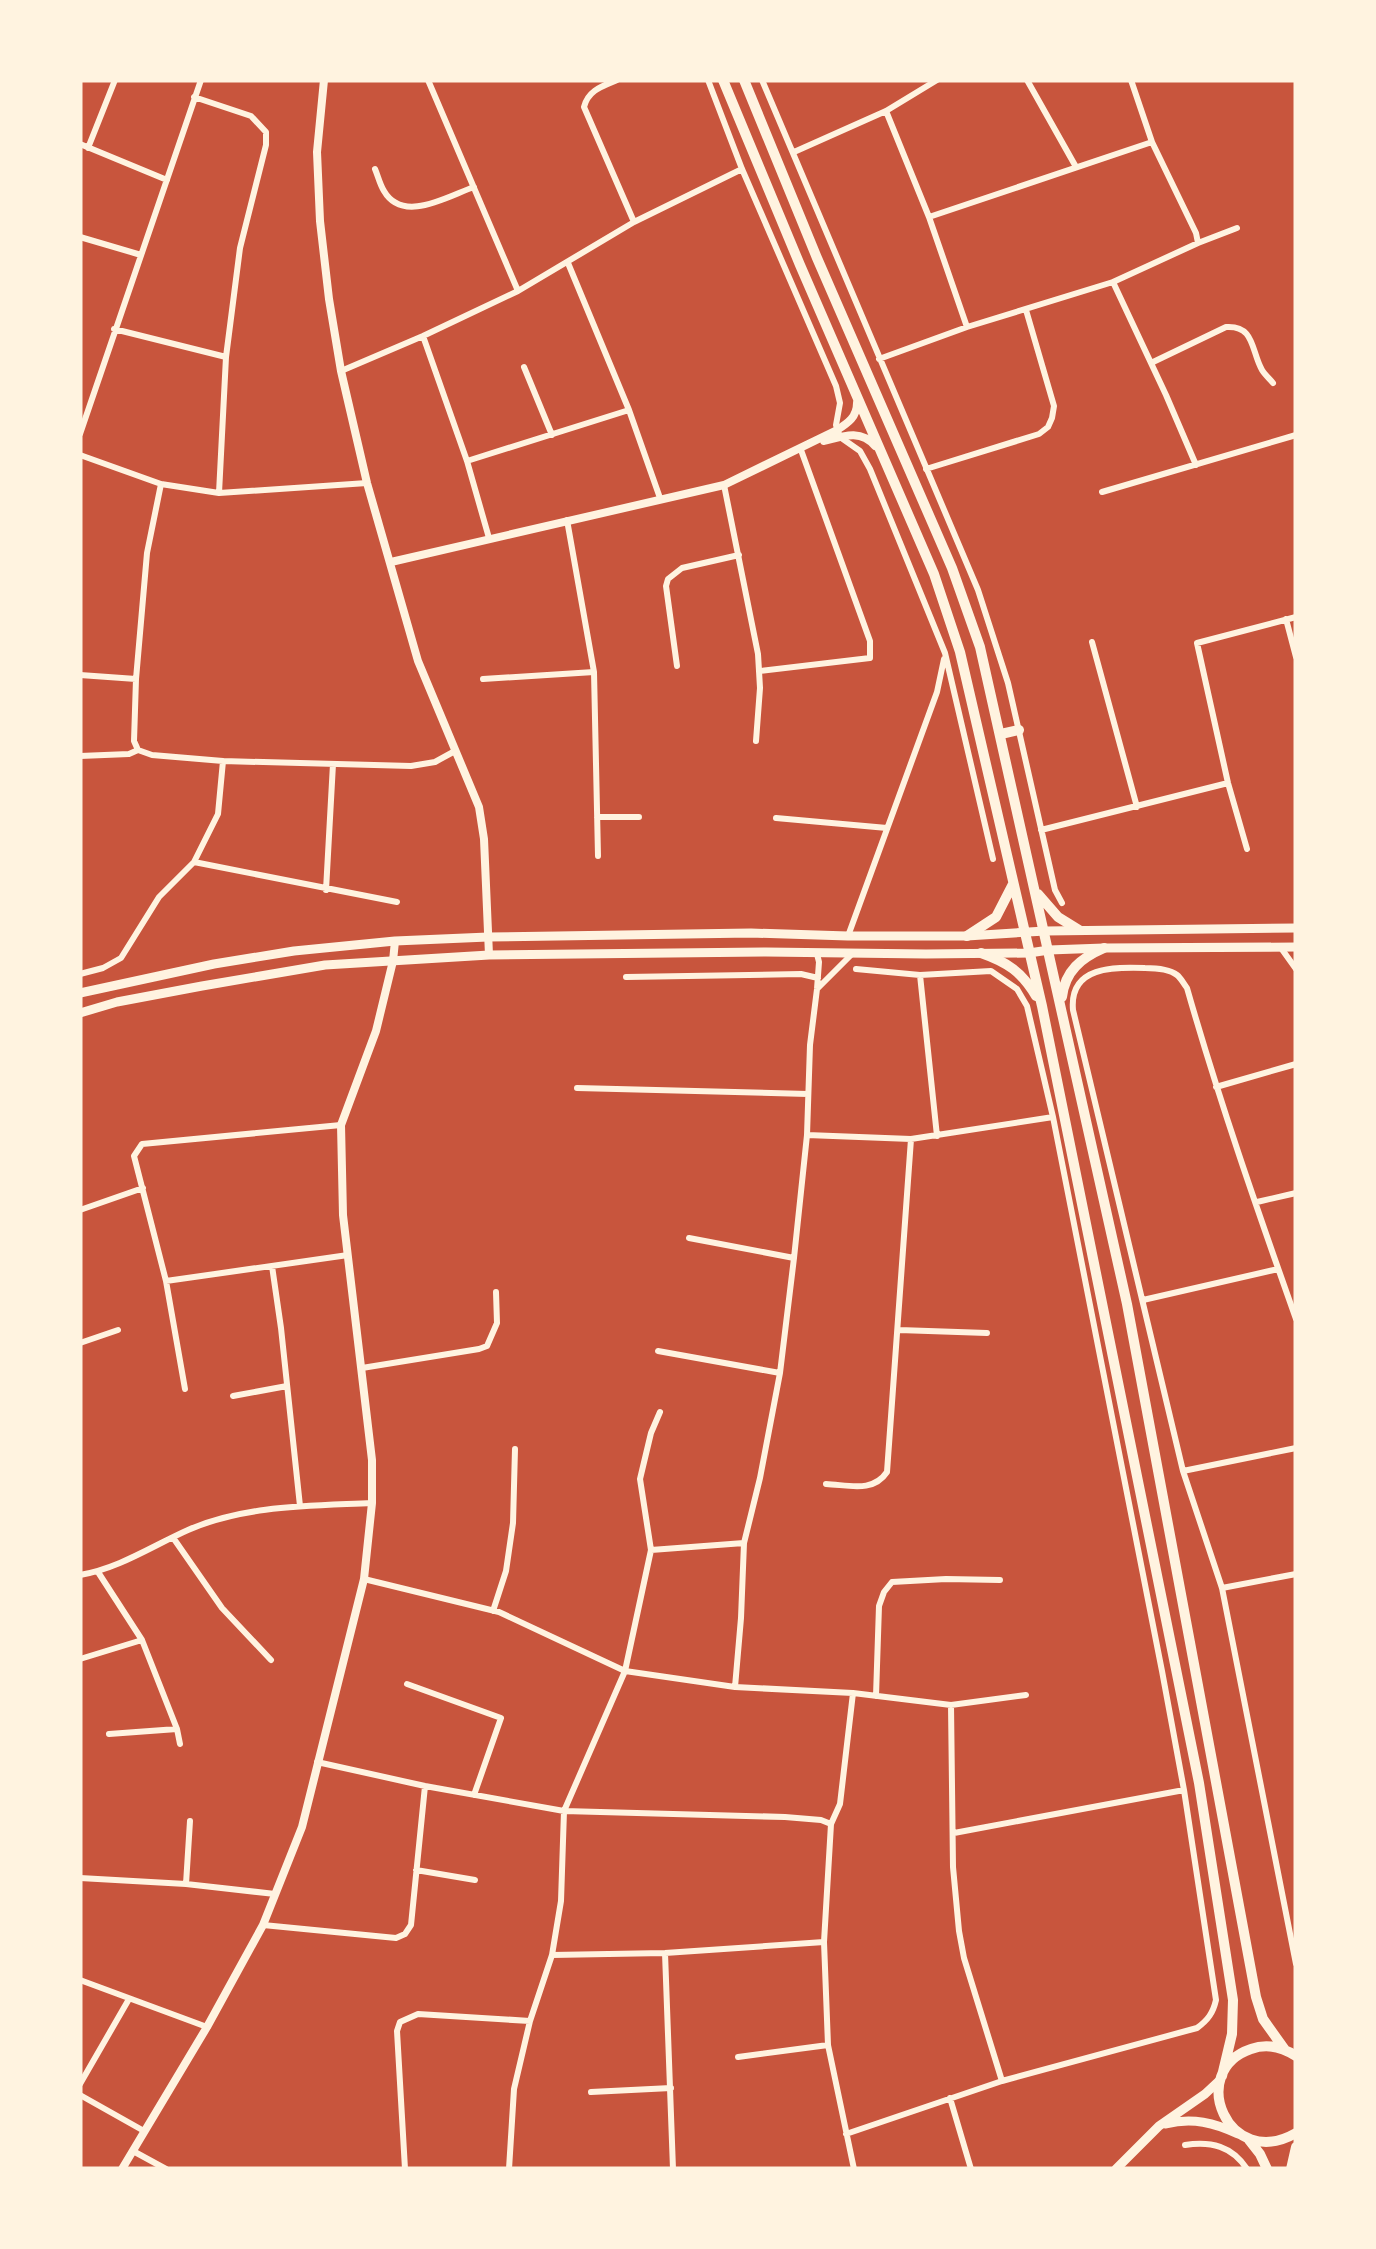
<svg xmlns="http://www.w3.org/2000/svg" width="1376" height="2249" font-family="Inter,sans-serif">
<rect width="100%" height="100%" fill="#c8553d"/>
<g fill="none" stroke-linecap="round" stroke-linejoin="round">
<!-- minor -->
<path stroke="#fff3e0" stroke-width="6" d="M428,80L518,291
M617,80C603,86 588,90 584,107L634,222
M708,80L742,169L836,386L840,403L836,425L840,437L860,451L870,469L945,653L993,859
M762,80L978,590L1008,683L1055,890L1062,903
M1027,80L1076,167
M1131,80L1152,142L1196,233L1198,243
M194,97L251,116L266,132V145L240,248L226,357L219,493
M886,111L929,217L967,327
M80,144L167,180
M88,148L115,80
M794,152L886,111L937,80
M375,169C378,176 380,185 384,191C403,224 448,196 474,187
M929,217L1152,142
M80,237L141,255
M568,263L629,410L660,498
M1113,282L1166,395L1196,465
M114,329L226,357
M423,336L467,461L489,538
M879,359L967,327L1113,282L1198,243L1237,228
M1151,363L1226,327C1255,325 1251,351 1262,370C1265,375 1270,379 1273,383
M524,367L552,435
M341,371L423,336L518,291L634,222L742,169
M80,434L201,80
M80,455L161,484L219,493L367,483
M467,461L629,410
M926,469L1039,434L1048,427L1052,418L1054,406L1026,310
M161,484L147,553L136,679L134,741L138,750L152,755L223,761L411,766L435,762L455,751
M724,485L758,654L760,688L756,741
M1102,492L1296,435
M567,520L594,672L598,856
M1286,619L1296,657
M1092,642L1137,807
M677,666L666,586L668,579L682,568L739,555
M759,671L870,658V641L801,450
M80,675L136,679
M483,679L594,672
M80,756L129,754L138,750
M597,817H639
M776,818L887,828
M1041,830L1228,783
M1247,849L1228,783L1197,643L1296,617
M194,862L397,902
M326,890L333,764
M848,936L937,692L944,659
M1281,948L1296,969
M80,974L103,968L121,958L159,897L194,862L218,814L223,761
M920,975L937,1136
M626,977L801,974L818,978
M818,988L852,954
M1216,1087L1296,1064
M577,1088L808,1094
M341,1125L142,1144L134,1156L166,1281L348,1255
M807,1135L911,1139L1053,1117
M1257,1202L1296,1193
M80,1210L143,1188
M689,1238L794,1258
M272,1266L281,1328L300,1506
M166,1281L185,1389
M1143,1300L1278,1269
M1296,1319C1257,1209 1219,1100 1187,988C1183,983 1181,978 1177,975C1169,969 1154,968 1145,968C1114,967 1069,966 1073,1010L1183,1471L1222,1588L1296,1964
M899,1330L987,1333
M80,1343L118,1330
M658,1351L780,1373
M362,1368L479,1349L487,1346L497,1323L496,1292
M233,1396L287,1386
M1183,1471L1296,1448
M826,1484C849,1485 873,1493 887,1472L911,1139
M174,1539L222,1608L271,1660
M651,1550L744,1543
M98,1572L142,1640L177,1729L180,1744
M80,1575C120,1568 152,1546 188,1530C245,1505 311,1506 372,1503
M364,1579L499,1612L625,1671L735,1687L853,1693L951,1705L1026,1695
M1222,1588L1296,1574
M493,1611L506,1571L513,1523L515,1449
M80,1659L142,1640
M407,1684L501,1718L474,1795
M735,1687L741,1618L744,1543L760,1478L780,1373L794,1258L807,1135L810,1045L817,989L819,962L817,954
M853,1693L840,1804L831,1824L824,1942L828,2045L854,2169
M876,1696L879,1606L884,1592L892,1582L946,1579L1000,1580
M951,1705L953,1867L959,1931L964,1958L1002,2081
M109,1734L177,1729
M317,1762L425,1786L564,1811L785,1817L821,1820L831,1824
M954,1833L1184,1790
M416,1870L475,1880
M80,1878L186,1884L275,1894
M186,1884L190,1821
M263,1925L396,1938L405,1934L411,1925L425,1786
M665,1953L673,2169
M552,1955L665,1953L824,1942
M80,1980L207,2027
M738,2057L828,2045
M80,2084L129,1999
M591,2092L671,2088
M80,2095L144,2131
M950,2098L971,2169
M846,2134L1002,2081L1197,2028C1208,2020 1213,2013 1216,2000L1184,1790L1162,1671L1053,1117L1027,1006L1017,989L991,971L920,975L856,969
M1185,2145C1211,2141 1232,2146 1247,2169
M133,2151L166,2169
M405,2169L397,2031L400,2022L418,2014L530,2021
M509,2169L514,2089L530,2021L552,1955L561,1901L564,1811L625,1671L651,1550L640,1479L651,1433L660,1412"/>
<!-- tertiary -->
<path stroke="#fff3e0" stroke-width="8" d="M324,80L317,152L320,221L329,299L341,371L367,483L418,661L479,807L484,839L489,955
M824,441C843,436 861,429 875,446
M391,562L724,485L837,430C848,423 857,417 857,403
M122,2169L207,2027L263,1925L302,1827L364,1579L372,1503V1460L343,1215L341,1125L376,1031L393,961L395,941"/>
<!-- secondary -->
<path stroke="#fff3e0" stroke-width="9" d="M80,993L214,964L294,951L395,941L488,937L751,933L848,936H967L1045,931L1296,928
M80,1013L117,1002L202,986L325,965L489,955L766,952L926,954L1029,953L1049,950L1104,948L1296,947
M1166,2124C1192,2117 1215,2123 1238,2134
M1116,2169L1159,2126L1205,2094L1220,2080"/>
<!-- trunk -->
<path stroke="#fff3e0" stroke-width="10" d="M723,80L800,265L934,574L960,652L1042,1006L1199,1783L1233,2000L1232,2034L1222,2076
M744,80L817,258L952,568L980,647L1127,1304L1256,1997L1263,2019L1285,2050
M1001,734L1019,730
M1038,894L1058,917L1079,930
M967,936L996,917L1013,884
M981,953C1007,962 1022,972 1036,996
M1062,997C1065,971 1081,958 1104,948
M1296,2056C1282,2047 1267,2043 1251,2049C1186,2071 1228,2172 1296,2133
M1249,2140L1260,2154L1267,2169
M1291,2169L1296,2147"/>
</g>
<!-- border -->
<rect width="1376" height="2249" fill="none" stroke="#fff3e0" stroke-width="165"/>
</svg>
